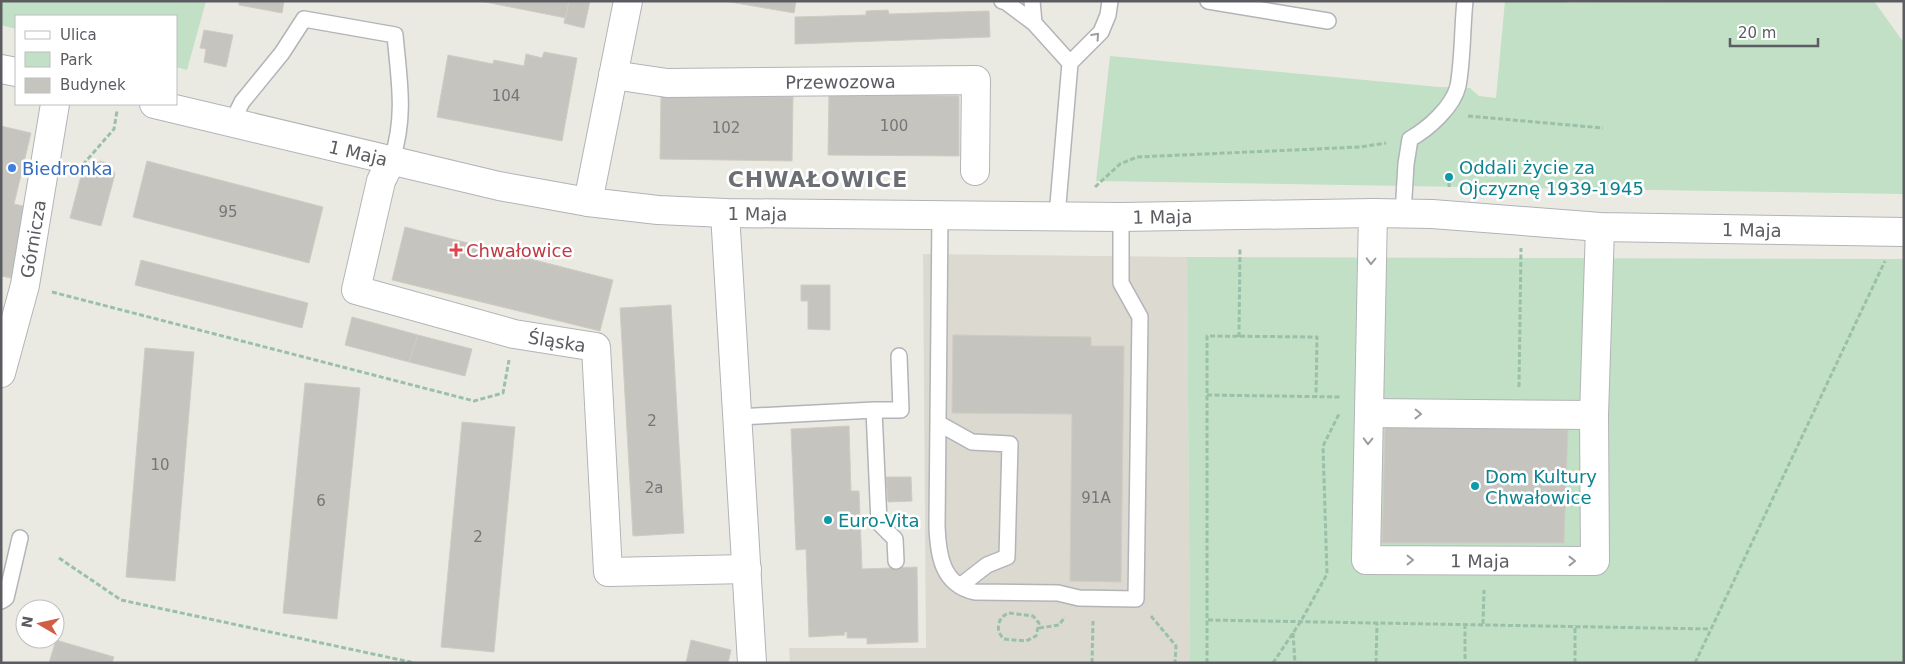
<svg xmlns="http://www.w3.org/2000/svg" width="1905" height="664" font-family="'DejaVu Sans',sans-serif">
<rect width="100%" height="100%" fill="#ebeae2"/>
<!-- education -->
<path fill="#dbd9d0" d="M923,254L1187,257L1190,663H790L789,648H926Z"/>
<!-- green -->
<path fill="#c1e0c5" d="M1,1H206L187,70L176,67V16H16V29L1,25Z
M1505,1H1566L1567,3L1874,1L1904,43V194L1096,181L1110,56L1439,87L1470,88L1479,96L1496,98Z
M1187,257L1904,259V663H1190Z"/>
<!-- building -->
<path fill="#c6c4bf" stroke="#cfccc1" d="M239,1H284L282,13L239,5Z
M480,1H569L566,18Z
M569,1H590L584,28L564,23Z
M724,1H796L794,13Z
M888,10L889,14L989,11L990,37L795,44V17L866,15V11Z
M204,30L233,35L226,67L204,62L206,49L200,48Z
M544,52L577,58L562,141L437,117L448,55L493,64L494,60L524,66L526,54L542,58Z
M829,95L959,96V156L828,155Z
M661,96L793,97L792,161L660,159Z
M1,126L31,133L14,204L32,208L16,279L1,276Z
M100,161L110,164L115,174L101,226L70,218L82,172L89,174L91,167Z
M147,161L323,207L309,263L133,217Z
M405,227L613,280L600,331L392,280Z
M141,260L308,303L302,328L135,285Z
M801,285H830V330L808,329V301H801Z
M671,305L684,533L633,536L620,308Z
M352,317L418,335L409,362L345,345Z
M418,335L472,349L465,376L409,362Z
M953,335L1091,337V346H1124L1121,582L1070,581L1072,414L952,413Z
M145,348L194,352L175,581L126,577Z
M305,383L360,388L337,619L283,613Z
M462,422L515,427L494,652L441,647Z
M849,426L851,491H859L862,569L917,567L918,642L867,644V638H847V632H844L845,635L809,637L806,549L796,550L791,429Z
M1385,426L1568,430L1564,543H1382Z
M886,477H911L912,501L888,502Z
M56,640L114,657L112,663H49Z
M691,640L731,650L728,663H686Z"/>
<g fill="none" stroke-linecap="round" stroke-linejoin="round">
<!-- lane casing -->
<g stroke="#b2b4b8" stroke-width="18">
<path id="lane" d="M1002,1L1006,2L1034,23L1070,63
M1032,1L1034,23
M1208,1L1328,21
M232,122L242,102L282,53L304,19L395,35C399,80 406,116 392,159
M1403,214L1406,164L1410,139C1428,129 1453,107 1458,86C1463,59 1462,29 1465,1
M940,215L937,526C938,555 942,585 975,592L1058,593L1079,598L1136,599L1140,317L1121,283V217
M1057,216L1070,63L1101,32L1108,15L1110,1
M874,410H901L899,356
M737,417L874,410L879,523L895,539L896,561
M938,423L972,442L1010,444L1007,557L987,565L960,586
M1,601L6,598L20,538"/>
</g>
<!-- street casing -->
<g stroke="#b2b4b8" stroke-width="30">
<g id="street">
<path id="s1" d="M613,75L667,83L976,80L975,171"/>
<path id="s2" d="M392,159L381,181L356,290L514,334L596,347L608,572L747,569"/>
<path d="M588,202L628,1"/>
<path id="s3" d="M1373,213L1366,560L1595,561L1594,415L1600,227"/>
<path id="s4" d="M1,373L25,285L55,104"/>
<path d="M1369,413L1594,415"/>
</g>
</g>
<!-- secondary casing -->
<g stroke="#b1b3b8" stroke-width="30">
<g id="secondary">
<path d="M1,69L16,72"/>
<path id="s5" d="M154,104L499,186L588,202L658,210L725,213L1121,217L1373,213L1432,214L1600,227L1904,232"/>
<path d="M725,213L752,663"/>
</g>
</g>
<!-- path -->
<path stroke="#9bc0aa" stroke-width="3" stroke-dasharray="5 2.5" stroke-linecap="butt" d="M1468,116L1603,128
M73,176L114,129L117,111
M1635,181V196
M1095,187L1120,164L1137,157L1360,147L1386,143
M1449,187V177
M52,292L474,401L503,393L509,360
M1239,337L1240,247
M1519,387L1521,248
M1207,395L1341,397
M59,558L121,600L415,663
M1009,613L1033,616L1039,623L1036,636L1026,641L1004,639C995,631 997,617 1009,613Z
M1151,616L1176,646L1175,663
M1208,620L1710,629
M1465,624V663
M1483,624L1484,590
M1039,628L1059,625L1065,617
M1293,633L1295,663
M1092,663L1093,621
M1207,663V336L1317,337L1316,397
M1273,663L1301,621L1327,574L1323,446L1339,414
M1376,663L1377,623
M1575,663V625
M1695,663L1885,261"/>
<!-- lane -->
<use href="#lane" stroke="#fff" stroke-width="15"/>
<!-- street -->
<use href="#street" stroke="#fff" stroke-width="28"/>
<!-- secondary -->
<use href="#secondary" stroke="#fff" stroke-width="28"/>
</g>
<!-- one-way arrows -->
<defs><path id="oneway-chevron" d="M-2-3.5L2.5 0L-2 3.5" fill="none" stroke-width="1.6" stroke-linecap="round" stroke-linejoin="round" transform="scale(1.25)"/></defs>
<g stroke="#9c9da0">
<use href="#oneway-chevron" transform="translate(1096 36) rotate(-48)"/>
<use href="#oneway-chevron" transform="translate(1371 261) rotate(91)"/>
<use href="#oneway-chevron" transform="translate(1418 414) rotate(1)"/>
<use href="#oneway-chevron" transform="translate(1368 441) rotate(91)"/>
<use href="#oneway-chevron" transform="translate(1410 560)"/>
<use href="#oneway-chevron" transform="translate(1572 561)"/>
</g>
<!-- markers -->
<circle fill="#3f7fe0" stroke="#fff" stroke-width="2" cx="12" cy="168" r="5"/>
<g fill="#0f9aa8" stroke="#fff" stroke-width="2">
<circle cx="1449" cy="177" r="5"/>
<circle cx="1475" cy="486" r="5"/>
<circle cx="828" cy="520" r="5"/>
</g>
<path fill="#e0444e" stroke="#fff" stroke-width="2" d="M453.5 242.5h5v5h5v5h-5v5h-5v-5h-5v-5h5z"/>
<g text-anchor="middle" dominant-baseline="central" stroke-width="5" stroke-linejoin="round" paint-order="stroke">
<!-- number labels -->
<g font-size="15" fill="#757678">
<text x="506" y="96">104</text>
<text x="894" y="126">100</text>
<text x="726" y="128">102</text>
<text x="228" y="212">95</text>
<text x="652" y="421">2</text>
<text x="160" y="465">10</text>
<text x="654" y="488">2a</text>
<text x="1096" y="498">91A</text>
<text x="321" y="501">6</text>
<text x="478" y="537">2</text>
</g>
<!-- street labels -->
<g font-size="18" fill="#5a5c61" stroke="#fff">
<text stroke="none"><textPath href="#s1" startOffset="228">Przewozowa</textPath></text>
<text stroke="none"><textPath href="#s5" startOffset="210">1 Maja</textPath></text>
<text stroke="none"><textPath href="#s5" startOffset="615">1 Maja</textPath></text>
<text stroke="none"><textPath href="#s5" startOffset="1020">1 Maja</textPath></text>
<text stroke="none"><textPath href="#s5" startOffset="1610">1 Maja</textPath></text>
<text stroke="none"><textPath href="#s4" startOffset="138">Górnicza</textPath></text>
<text stroke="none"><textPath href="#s2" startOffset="344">Śląska</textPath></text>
<text stroke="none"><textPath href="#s3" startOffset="461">1 Maja</textPath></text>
</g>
<!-- culture labels -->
<g font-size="18" fill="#0d838f" stroke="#fff" text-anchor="start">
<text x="1459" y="167">Oddali życie za<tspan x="1459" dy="21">Ojczyznę 1939-1945</tspan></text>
<text x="1485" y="476">Dom Kultury<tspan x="1485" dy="21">Chwałowice</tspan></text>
<text x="838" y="520">Euro-Vita</text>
</g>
<!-- shop labels -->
<g font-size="18" fill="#366cbe" stroke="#fff" text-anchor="start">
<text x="22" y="168">Biedronka</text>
</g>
<!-- health labels -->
<g font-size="18" fill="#be3a42" stroke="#fff" text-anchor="start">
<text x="466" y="250">Chwałowice</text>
</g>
<!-- district labels -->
<g font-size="22" font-weight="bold" letter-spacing="1" fill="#6b6e73" stroke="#fff">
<text x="818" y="179">CHWAŁOWICE</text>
</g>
</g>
<!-- border -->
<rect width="1905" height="664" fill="none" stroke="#5a5c61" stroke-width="5"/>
<!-- legend -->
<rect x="15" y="15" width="162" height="90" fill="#ffffff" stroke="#bdbec0"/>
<rect x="25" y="31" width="25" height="8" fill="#ffffff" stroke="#bdbec0"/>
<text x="60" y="40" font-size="15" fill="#5a5c61">Ulica</text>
<rect x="25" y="52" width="25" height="15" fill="#c1e0c5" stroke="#bdbec0"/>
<text x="60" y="65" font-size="15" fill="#5a5c61">Park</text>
<rect x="25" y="78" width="25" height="15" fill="#c6c4bf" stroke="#bdbec0"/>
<text x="60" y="90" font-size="15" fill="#5a5c61">Budynek</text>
<!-- north arrow -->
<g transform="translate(40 624) rotate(279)"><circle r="24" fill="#ffffff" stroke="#bdbec0"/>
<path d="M0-4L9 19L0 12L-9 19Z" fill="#d15d42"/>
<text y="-8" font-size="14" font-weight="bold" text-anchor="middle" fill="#5a5c61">N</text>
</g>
<!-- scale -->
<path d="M1730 38v8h88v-8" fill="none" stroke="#5a5c61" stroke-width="2.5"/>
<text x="1738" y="38" font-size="15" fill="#5a5c61" stroke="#ffffff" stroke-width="4" paint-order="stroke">20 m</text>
</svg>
